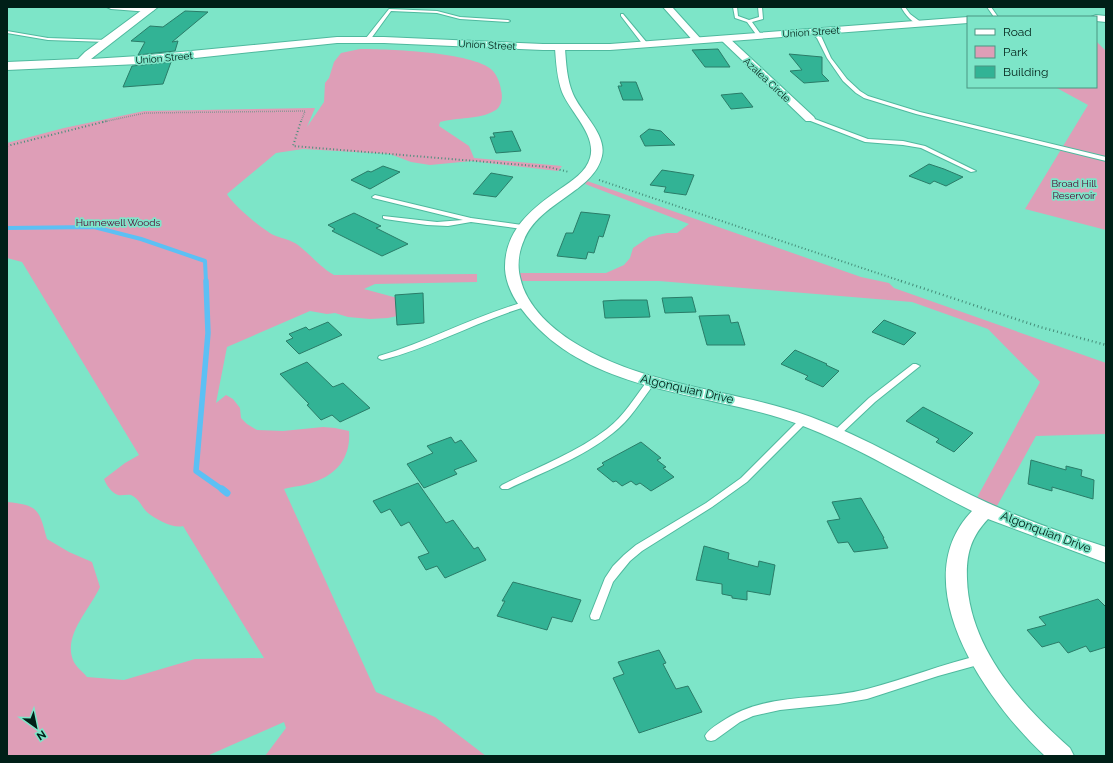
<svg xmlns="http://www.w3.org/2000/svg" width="1113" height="763" font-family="Raleway,sans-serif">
<rect width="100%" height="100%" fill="#7de5c8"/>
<!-- green -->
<path fill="#de9eb7" d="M1096,41L1106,51V230L1025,209L1088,105L1055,87H1096Z
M360,49C388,49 473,52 492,70C497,75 500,83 501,90C503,97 502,107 494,111C479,120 457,117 440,122L439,126L469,146L474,158L562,166L558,171L472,161L430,165L411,162L390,154L303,149L276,153L227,194C232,204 266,233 276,236C284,239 291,240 298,245C311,255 320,267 334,275L477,274V282L375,284L364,289L401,299L416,312L388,318L370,319L348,317L335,313L327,314L310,311L227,347L216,403L226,395L233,399L240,408L241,418L247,424L257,430L283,431L323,427L335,428L349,431C351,456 338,474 314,482C305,486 294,486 284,489L376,692L435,717L486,756H265L286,728L284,722L207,756H7V502C39,505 39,510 47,539L69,552L92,562L100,587C90,609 63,635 73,660C75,666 83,672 87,677L124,680L195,659L264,658L183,526C174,529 155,519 148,513C142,508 139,498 131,495C127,494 122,496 118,495C112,493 106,485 104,479L125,463L139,455L22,262L7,258V143L64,128L144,111L315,108L307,127L324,102L325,83L329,78L334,62L341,53Z
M587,181L861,277L889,283L894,288L1106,363V434L1036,436L992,515L973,505L1040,382L988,329L912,302L659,281H522L520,273H606L624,265L630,258L633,248L649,237L667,233H677L689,224L585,184Z"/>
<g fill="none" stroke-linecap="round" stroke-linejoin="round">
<!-- stream-far2 -->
<path stroke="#5cc0f4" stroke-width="4" d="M7,228L94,227L141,239L205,261L206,282"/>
<!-- stream-far1 -->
<path stroke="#5cc0f4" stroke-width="5.5" d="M206,281L208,333L196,471L223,490"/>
<!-- stream -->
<path stroke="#5cc0f4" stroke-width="7" d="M222,489L227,493"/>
</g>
<!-- building -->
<path fill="#32b395" stroke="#2a7c68" d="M185,11L208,12L172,42L178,41L175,51L138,55L145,42L131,41L150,26L163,27Z
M718,49L730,67H705L692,50Z
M789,54L822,57V74L829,81L804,83L790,71L802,70Z
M171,62L163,84L123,87L132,66Z
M620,82H636L643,100H623L618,86H622Z
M742,93L753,107L731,109L721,95Z
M649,129L661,131L675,145L645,146L640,136Z
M512,131L521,151L496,153L490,137H495L493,133Z
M929,164L944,169L963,177L946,186L934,181L930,184L909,176Z
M383,166L400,172L370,189L351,180L368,171L371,172Z
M662,170L694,175L686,195L664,192L666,187L650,185Z
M491,173L513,177L496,197L473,194Z
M581,212L610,215L603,237L599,236L594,253L588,252L586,259L557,256L566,233H573Z
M354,213L381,226L376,228L408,244L382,256L332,231L335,229L328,225Z
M423,293L424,323L397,325L395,295Z
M692,297L696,312L665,313L662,298Z
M621,300H647L650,317L605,318L603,301Z
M729,315L731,323L738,322L745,345H707L699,316Z
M884,320L916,333L904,345L872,332Z
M328,322L342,335L299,354L286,341L293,338L289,334L306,327L309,330Z
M795,350L827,364L826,365L839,371L823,387L805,379L808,376L781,364Z
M307,362L333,387L343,383L370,408L340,422L332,415L321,420L307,405L309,404L280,374Z
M923,407L973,433L954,452L936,442L939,439L906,421Z
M451,437L455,443L461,440L477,461L454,470L457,474L424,488L407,464L433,453L427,446Z
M641,442L661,458L657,460L666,467L663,468L674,477L651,491L640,483L636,485L631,481L622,486L616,481L613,482L597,469L604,465L602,463Z
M1031,460L1066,470V466L1082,470L1081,476L1094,480L1093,499L1052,487V491L1028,484Z
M418,483L446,523L453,520L474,549L478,547L486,560L445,578L437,566L426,570L418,557L429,553L409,522L401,526L390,509L381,513L373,501Z
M861,498L884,538H883L888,548L854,552L848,542L838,543L827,521L840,519L832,502Z
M704,546L729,553L728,559L758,567L759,561L775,565L770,595L747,591V600L732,598V596L722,594V584L696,580Z
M513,582L581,600L572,622L552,617L547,630L497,616L505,601H502Z
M1098,599L1106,607V647L1090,652L1086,646L1068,653L1059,642L1042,647L1027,630L1046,625L1039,617Z
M659,650L666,663L663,664L676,689L688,686L702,712L639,733L613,678L624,674L618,662Z"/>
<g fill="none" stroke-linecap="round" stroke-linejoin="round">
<!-- service casing -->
<g stroke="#4fb99e" stroke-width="2">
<path id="service" d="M733,7H737L738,16L749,20L759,17L758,7H762L763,19L752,22L762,36V37H758L747,22L735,18Z
M901,7H905L910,14L922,23V25C912,24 905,14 901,7Z
M987,7H991L998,17H994Z
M389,9L437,11L460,17L508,20L510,21L508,22L460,19L437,13L391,11L370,40H366V38Z
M621,14H623L648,44V46H644L621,16Z
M7,31L48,38L107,40L109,41L107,42L48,40L7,33Z
M811,31H815L821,36L831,58L847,79L860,91L868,96L920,112L1106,157V161L916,114L864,98L856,93L843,81L827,58L817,38L811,33Z
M808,118H812L868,139L903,141L925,146L976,171L971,172L921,148L903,145L865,142L808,120Z
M375,195L471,218L522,225L525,227L522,229L471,222L448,226L427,225L385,219L383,218V216L437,222L463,220L373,198L372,197Z
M525,302L529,304L528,306C478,321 432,347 382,360L378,358L379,356C429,342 475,315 525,302Z
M913,364H916L920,366L875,402L840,435H834L833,433L834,431L869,398Z
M651,379L655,382L654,384C641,401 630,420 613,433C582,458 543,472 508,489H502L500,487L502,485C537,467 576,453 607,429C624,416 635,397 648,380Z
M804,417L807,418L808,420L807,422L747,482L712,507L642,551L630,561L621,572L613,582L599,619L595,620L591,619L590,616L605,578L613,566L624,555L636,545L706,503L741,478L801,418Z
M981,655L985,657L986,660L985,663L938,676L867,699L838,704L780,710L753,716L740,722L715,740L711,741L707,740L705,736C708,730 715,726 721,722C766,691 817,702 867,689C906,679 942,664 981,655Z"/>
</g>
<!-- minor casing -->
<g stroke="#4fb99e" stroke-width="2">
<path id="minor" d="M107,7H143L154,10L150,12L111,9Z
M663,7H672L701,39V43H695Z
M725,36L728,37L814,117L815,119L814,121H806L722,41V37Z
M560,45L565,48C566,63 567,80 573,94C581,113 607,134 602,156C594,192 539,202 524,240C519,251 517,265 520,277C526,307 554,331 580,346C651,388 735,389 811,417C867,438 918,469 971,495C1014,516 1060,532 1106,547V563L988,519C971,537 966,554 967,579C969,648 1021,705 1070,748L1074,756H1045C988,703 902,584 972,511C914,482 859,447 798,424C709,391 592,395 527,316C516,303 506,286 505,269C504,231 531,209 560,189C572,181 586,172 590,158C597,135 570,112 562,92C557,78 556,63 555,48Z"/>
</g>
<!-- tertiary casing -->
<g stroke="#4fb99e" stroke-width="2">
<path id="tertiary" d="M146,7H158L91,59L139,56L337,37H384L543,44H610L968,17H969L968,23L610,50H543L384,43H337L139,64L7,70V62L78,59L85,52Z
M1096,15L1106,16V22L1096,21V17H1091Z"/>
</g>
<!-- path-far2 -->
<path stroke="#458d79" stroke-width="1.5" stroke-dasharray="0.5 1.5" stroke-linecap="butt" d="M103,122L145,113L305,111L301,122"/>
<!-- path-far1 -->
<path stroke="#458d79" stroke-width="2" stroke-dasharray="1 2.5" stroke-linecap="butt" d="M301,121L293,146L548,167L569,172
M7,146L107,121
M599,180L904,282"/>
<!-- path -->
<path stroke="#458d79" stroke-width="2.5" stroke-dasharray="1 3" stroke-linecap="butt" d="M901,281L1040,327L1106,345"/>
<!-- service -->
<use href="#service" fill="#fff" fill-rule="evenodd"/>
<!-- minor -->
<use href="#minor" fill="#fff" fill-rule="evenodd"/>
<!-- tertiary -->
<use href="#tertiary" fill="#fff" fill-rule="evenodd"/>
</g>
<g text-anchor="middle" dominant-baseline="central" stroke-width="3.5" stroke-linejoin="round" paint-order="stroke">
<!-- far-street labels -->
<g font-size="10" fill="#001f17" stroke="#7de5c8">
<text transform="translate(811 32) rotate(-4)">Union Street</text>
<text transform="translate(487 45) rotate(3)">Union Street</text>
<text transform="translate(164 58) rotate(-5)">Union Street</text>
<text transform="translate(767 80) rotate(43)">Azalea Circle</text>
</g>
<!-- far-park labels -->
<g font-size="10" fill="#52002f" stroke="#7de5c8">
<text x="1074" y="183">Broad Hill<tspan x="1074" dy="12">Reservoir</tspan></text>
<text x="118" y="222">Hunnewell Woods</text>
</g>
<!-- street labels -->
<g font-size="12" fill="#001f17" stroke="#7de5c8">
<text transform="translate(687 389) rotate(13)">Algonquian Drive</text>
<text transform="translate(1046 532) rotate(21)">Algonquian Drive</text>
</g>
</g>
<!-- border -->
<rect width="1113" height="763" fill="none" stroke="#001f17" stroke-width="16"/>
<!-- legend -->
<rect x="967" y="16" width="130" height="72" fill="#7de5c8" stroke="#4b9681"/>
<rect x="975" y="29" width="20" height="6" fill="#ffffff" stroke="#4b9681"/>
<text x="1003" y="36" font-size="12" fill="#001f17">Road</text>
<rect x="975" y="46" width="20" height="12" fill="#de9eb7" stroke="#4b9681"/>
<text x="1003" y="56" font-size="12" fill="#001f17">Park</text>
<rect x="975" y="66" width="20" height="12" fill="#32b395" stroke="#4b9681"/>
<text x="1003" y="76" font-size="12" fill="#001f17">Building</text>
<!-- north arrow -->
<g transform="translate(36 727) rotate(147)" stroke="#7de5c8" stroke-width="3" paint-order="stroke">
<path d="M0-3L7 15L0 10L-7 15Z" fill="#001f17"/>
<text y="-6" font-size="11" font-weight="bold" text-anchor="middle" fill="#001f17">N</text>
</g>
</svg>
